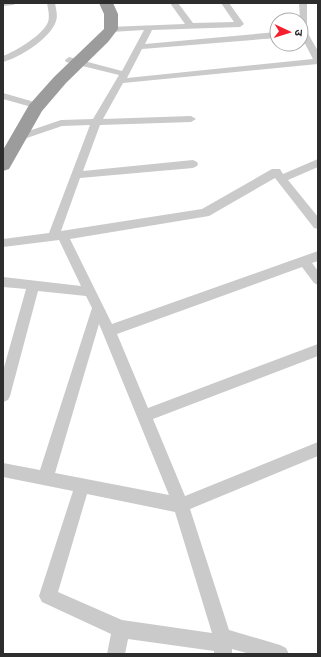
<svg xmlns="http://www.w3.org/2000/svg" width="321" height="657" font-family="Lato,'Noto Sans Devanagari',sans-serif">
<rect width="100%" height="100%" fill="#fff"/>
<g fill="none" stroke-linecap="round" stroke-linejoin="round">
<!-- minor -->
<path fill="#cacaca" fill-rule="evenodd" d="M3,3H17L13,5L3,6Z
M47,3H55C56,9 58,16 56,21C51,38 19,58 3,62V56C16,51 43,35 48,22C50,16 48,9 47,3Z
M170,3H178L193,23L234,22L221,3H229L244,24L240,27L152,30L145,44L277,32V38L142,49L127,78L313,59L301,36L299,3H307V32L318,51V64L123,83L103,119L191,116L196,119L191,122L100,125L83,171L193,160L197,162L198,164L197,166L193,168L80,178L61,231L202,209L272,169H280L283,174L318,159V167L288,180L318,217V229L314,228L275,178L209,216L70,239L112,324L318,251V261L312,263L318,271V285L314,283L302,267L117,334L148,408L318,344V356L153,419L185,496L318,442V456L190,509L229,630L280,645L286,648L289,654H250L232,649V654H214V651L128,639L125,654H107L111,634L42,602L39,596L73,491L3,477V463L40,470L92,308L86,296L38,291L10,396L8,400L3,402V371L26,289L3,287V277L81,286L59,240L3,247V239L49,233L90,125L62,126L18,141L13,138L14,136L61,120L93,119L119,75L66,62L65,60L69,57L122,71L144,30L111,32L108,31L107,29L108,27L185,24ZM99,324L102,331L169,495L55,473ZM87,494L175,512L212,633L122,620L58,592Z
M3,93L31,101L33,103L28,106L3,99Z"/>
<!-- trunk -->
<path fill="#9c9c9c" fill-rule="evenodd" d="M99,3H113L118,14V29L108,42L66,83L42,111L9,169L3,171V150L29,105L54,77L104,29V14Z"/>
</g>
<!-- border -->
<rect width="321" height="657" fill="none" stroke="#2d2d2d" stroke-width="8"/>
<!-- north arrow -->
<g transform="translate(289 32) rotate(94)"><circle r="19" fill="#ffffff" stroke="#ababab"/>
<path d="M0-3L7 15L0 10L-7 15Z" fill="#f51e2c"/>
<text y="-6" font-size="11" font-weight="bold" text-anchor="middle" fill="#2d2d2d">उ</text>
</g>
</svg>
